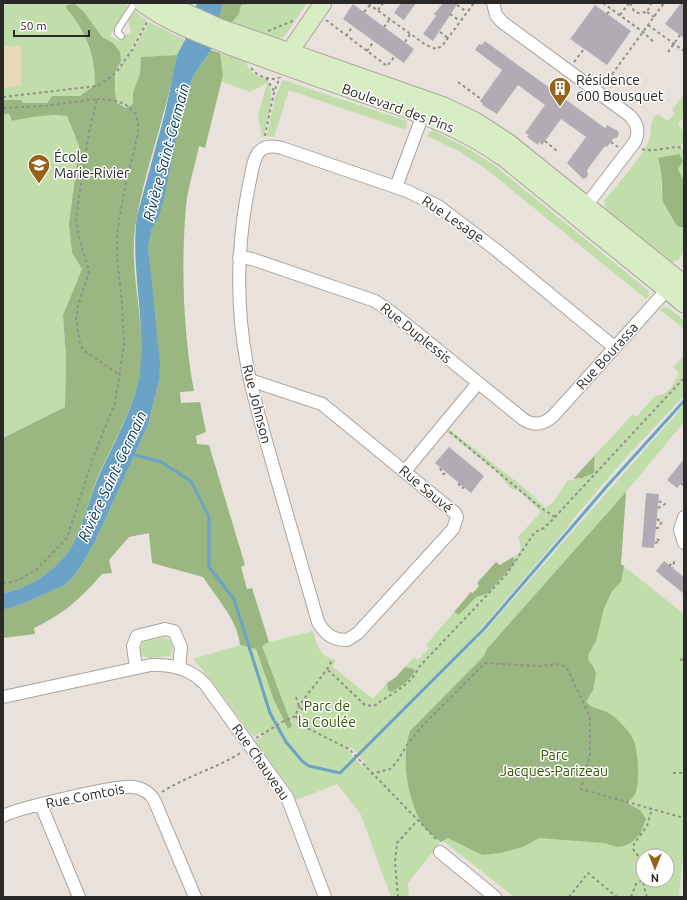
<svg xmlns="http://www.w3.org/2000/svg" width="687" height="900" font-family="Ubuntu,sans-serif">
<rect width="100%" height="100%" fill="#e9e2dc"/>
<!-- green -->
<path fill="#c1ddaa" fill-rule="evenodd" d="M3,3H124L128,6L110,36L119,41L126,35L131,32L128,19L133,10L147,20L131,48L132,51L149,22L185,40L177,55L141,57L140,73L133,93V104L126,108L117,103C114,87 114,75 121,61L113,43L102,38L84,12L66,8C86,31 94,55 95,85L80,96H52L47,103H22L21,100H3V87L21,86V46H3Z
M258,3H307L286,34L283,37L277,39L231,23L239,14L241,5Z
M220,53L246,62C250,73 254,74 264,79C279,87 266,123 264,136L262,137L258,116L267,83L250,92L221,81L223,75Z
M283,80L407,121L406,130L289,90L274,137L267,136L275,97Z
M684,94V116L678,125L684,131V141L680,147L684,150V181L678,169L679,154L658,159L661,171V187L677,226L684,228C684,242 687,261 670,263L605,209L604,201C615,187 645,154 649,140C653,131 647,120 658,114L668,121L675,113L672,110Z
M3,114H8L12,121L38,116H67L79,146L69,224L72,253L82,269L63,315L66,358L65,407L3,438Z
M432,130L472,151L494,165L649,291L648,294L650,295L646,299L486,169L459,151L427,136Z
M664,306L665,308L667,307L684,320V329L660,310Z
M684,356V396L629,454L569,524L568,527L468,644L358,754L351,747L348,751L362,766L366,764L359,756L484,632L684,405V422L626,492L621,564L684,614V843L679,897H514L442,840L408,883L409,897H391L360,813L337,784L296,800L292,791L255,741L263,736L261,732L253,737L212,681L193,659L240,645L256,649L269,642L313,631C317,645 319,656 335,660L333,667L373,699L387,683L388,690L414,669L405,667L414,657L418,660L429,648L426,645L454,612L459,615L476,597L487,594L513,565L515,561L513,557L518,554L521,547L518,537L541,512L518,490L511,489L497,472L447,432L449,429L527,490L545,508L554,501L567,481L582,478L596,465L595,455L633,414L636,417L655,396L664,394L671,388L679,373L673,367ZM643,856H667V880H643Z
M165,637C172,640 175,649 170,656L149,658L142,656L140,649L142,642Z"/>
<!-- forest -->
<path fill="#9ab782" d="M223,3H258L241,5L239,14L231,23L219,17Z
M75,4L84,12L102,37L113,43L120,52L121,61L115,73V91L117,103L126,108L133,104V93L140,73L141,57L177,55C167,114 144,170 135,228C129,277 147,325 140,373C135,407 111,446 97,479C89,499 83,526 73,544C59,569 31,588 3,593V438L65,407L66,358L63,315L82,269L72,253L69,224L79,146L67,116C48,114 31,117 12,121L9,114H3V100H21L23,103H47L52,96H80L95,85C95,55 86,31 66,8L67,5Z
M211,50L220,53L223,75L205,148L199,146C195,166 188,186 186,206C181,264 183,333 194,391L180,392L181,403L200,402L206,432L196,436L197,444L209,445L245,565L241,567L247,589L252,588L269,642L262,646L292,726L288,729L274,700L256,649L240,645C238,621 216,597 203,577L152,563L149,533L129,537L109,560L112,573L102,574C80,599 65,613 34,628L35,634L3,638V610L20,605L65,585L78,571L96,540L148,425L159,381L148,247L152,229L159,217L182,111L193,76Z
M679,154L683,161L678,169L684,181V228L677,226L663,202L661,171L658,158Z
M595,455L594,473L582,478L573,479Z
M626,492L621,564L624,566L621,582L612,591L604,608L596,641L588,655L589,661L593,666L596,674L593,690L586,702C593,710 602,708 610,714C618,719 629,731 633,739C638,748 640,781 636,791C635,796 631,799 627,803L640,810L646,819L640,834L631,843L624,846L617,847L604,843L539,838L523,847L500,853L482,855L448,838L441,842C434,836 422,828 419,819C407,793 401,759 410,731L484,656L487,649Z
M513,557L515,561L513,565L487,594L476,597L459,615L454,612L471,592L473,593L479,586L477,583L496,562L500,565Z
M405,667L414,669L415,671C410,680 400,688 391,692L388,690L387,683L396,677Z"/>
<!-- sand -->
<path fill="#e4dab5" d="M3,46H21V86L3,87Z"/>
<!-- water -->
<path fill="#6aa3c6" d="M197,3H223L211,50L193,76L182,111L165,194L159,217L152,229L148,247L160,363L159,381L148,425L96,540L78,571L65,585L20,605L3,610V593C31,588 60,568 73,544C84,523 89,499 98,478C111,448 137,403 140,371C146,319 130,268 137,216L165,113L177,55L185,40Z"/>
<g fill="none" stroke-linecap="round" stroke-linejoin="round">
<!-- stream -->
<path stroke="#6aa3c6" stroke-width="3" d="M131,454L161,462L191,481L209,517V567L234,599L270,713L286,742L303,762L309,766L340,773L483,630L608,485L684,401"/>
</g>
<!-- building -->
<path fill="#b1acb3" d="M401,3H416L404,20L394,13Z
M443,3H458L433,41L423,34L436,16L434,14Z
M681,3H684V38L665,24Z
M353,4L414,49L404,63L343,19Z
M595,5L631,31L607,65L570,39Z
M485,41L605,128L607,125L618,131L619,134L617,138H614L607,147L605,146L587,170L588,175L586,178L583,179L567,163L586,137L561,119L542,145L539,142L538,145L527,137L529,135L525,133L545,105L518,85L497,114L482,105L483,104L480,101L502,70L475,50L479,44L482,45Z
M449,447L484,476L471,493L435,463Z
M684,459V480L677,488L667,480Z
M646,493L659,494L654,548L642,547Z
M664,561L684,577V594L656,571Z"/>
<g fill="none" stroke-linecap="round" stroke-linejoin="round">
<!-- lane casing -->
<g stroke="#aaa49e" stroke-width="8">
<path id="lane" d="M121,36L118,33V29L135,3"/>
</g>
<!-- street casing -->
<g stroke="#aaa49e" stroke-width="14">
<path id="street" d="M493,3L496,15L502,22L629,115C638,123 640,133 634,143L582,211
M396,187L425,109
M239,257L252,259L375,301L391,312L523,419C534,427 545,424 554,415L672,284
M250,380L322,404L455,513L457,517L453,529L358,633L347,640C332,640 325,634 318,622C304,573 290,525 276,476C266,440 254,403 247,365C236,306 237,244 249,185C254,164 253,140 282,148L407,191L438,206L495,249L614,347
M405,471L478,383
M684,517L680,530L684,543
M136,668L133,646L137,636L165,629L174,631L181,647L179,668
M3,697L151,665C172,664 191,669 205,684L287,797L325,897
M41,805L79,897
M3,816C17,808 118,785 133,787C142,788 151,793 155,802L195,897
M440,852L495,897"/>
</g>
<!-- secondary casing -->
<g stroke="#aaa49e" stroke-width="19">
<path id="secondary" d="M142,3C170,24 203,35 235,48C276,63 317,78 358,92C410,110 460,126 504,158L684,304
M165,3L218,27L444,106L477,122L509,143L684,284
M286,63L295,44L323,3"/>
</g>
<!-- path -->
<path stroke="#928e89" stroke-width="2" stroke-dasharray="3 3" stroke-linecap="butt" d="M370,3V5L426,45L436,49L442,46L474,3
M603,3L643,32L655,43
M630,3L634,11L638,13L647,12L651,3
M457,5L467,12
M378,10L383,3
M364,12L370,5
M647,12L654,17
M450,14L460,21
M607,14L611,9
M620,15L629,3
M326,20L387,66L395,56
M648,25L684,51
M384,27L389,20
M268,31L295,20
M440,32L448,38
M346,36L353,26
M405,42L410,34
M367,51L374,41
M668,52L680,35
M574,62L584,49
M251,68C257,76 270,81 279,78
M266,78L274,91
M458,82L481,99
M605,84L664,3
M3,97L97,86L113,76L118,70L132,50L147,22
M563,97L571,86
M3,108L44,106L97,99L89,132L76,218L79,238L89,271L78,306L76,318L80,345L86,352L120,375
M265,136L274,92L280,77
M545,141L557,151
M611,142L618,147
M642,149C655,153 670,145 684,148
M450,432L541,508L555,517
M440,468L443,474L447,473
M459,483L460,487L464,488
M681,483L684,486
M658,508L665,504L658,501
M656,528H658L662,522L657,519
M655,543L660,541L655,538
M669,566L674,562L673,568
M3,584L19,580L36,570L67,538L93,458L115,403L124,345L122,304L117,256V233L125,187L138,134V124L136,114L125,104L113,100L97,99
M680,660L684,659
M328,670L365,705L374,706C392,692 408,689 419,667L506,575L535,532L544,528L555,517L684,378
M296,697L299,706L303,710
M296,716L301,725L349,749L438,841
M256,738L284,721L296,716C297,701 325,677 332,660
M673,773H684
M371,774L390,769L397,762L407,745L423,725L485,663L538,666L560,664L567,668L590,717V755L581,789L684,818
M162,792C187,776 217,768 242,752
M398,897L395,862L397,843L417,821
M569,897L588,873L617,897
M631,897L636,884L642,880
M647,897L644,887L639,857L633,849L634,844L647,826L652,809"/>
<!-- lane -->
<use href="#lane" stroke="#fff" stroke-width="6"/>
<!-- street -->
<use href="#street" stroke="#fff" stroke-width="12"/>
<!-- secondary -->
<use href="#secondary" stroke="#d9edc4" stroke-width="17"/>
</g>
<!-- icons -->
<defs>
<g id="building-pin" transform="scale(1.15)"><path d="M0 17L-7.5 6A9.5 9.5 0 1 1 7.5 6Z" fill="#966218" stroke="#fff"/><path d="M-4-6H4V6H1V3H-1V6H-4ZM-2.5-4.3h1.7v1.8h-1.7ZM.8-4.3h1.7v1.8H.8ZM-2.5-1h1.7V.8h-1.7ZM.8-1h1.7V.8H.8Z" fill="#fff"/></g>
<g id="school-pin" transform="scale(1.15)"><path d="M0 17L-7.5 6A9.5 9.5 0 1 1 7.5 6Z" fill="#966218" stroke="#fff"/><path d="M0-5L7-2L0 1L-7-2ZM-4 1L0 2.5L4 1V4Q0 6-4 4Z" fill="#fff"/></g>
</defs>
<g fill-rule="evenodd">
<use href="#building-pin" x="560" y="88"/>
<use href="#school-pin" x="39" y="165"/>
</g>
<g text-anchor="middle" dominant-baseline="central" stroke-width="3" stroke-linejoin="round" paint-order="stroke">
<!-- poi labels -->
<g font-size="14" fill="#2b2927" stroke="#fff" text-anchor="start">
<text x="576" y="80">Résidence<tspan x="576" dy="16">600 Bousquet</tspan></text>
<text x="54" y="157">École<tspan x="54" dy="16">Marie-Rivier</tspan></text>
</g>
<!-- street labels -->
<g font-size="14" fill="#2b2927" stroke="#fff">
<text transform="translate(398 108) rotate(20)">Boulevard des Pins</text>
<text transform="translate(453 219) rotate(34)">Rue Lesage</text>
<text transform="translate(416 333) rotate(39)">Rue Duplessis</text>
<text transform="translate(607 356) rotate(-48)">Rue Bourassa</text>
<text transform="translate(257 404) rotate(76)">Rue Johnson</text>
<text transform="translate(426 489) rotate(40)">Rue Sauvé</text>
<text transform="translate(261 762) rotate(55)">Rue Chauveau</text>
<text transform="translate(85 796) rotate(-11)">Rue Comtois</text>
</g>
<!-- park labels -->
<g font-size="14" fill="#315301" stroke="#fff">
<text x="327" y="706">Parc de<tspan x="327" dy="16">la Coulée</tspan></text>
<text x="554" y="755">Parc<tspan x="554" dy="16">Jacques-Parizeau</tspan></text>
</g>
<!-- water labels -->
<g font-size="15" font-style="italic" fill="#02354d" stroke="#fff">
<text transform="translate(166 152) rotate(-75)">Rivière Saint-Germain</text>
<text transform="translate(112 476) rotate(-65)">Rivière Saint-Germain</text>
</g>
</g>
<!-- border -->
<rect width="687" height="900" fill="none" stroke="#2b2927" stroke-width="8"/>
<!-- north arrow -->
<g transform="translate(655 868) rotate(180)"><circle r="19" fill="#ffffff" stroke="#aaa9a9"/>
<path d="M0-3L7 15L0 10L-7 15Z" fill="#966218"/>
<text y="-6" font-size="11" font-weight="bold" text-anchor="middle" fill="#2b2927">N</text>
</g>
<!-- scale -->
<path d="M14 30v6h75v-6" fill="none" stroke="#2b2927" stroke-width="2"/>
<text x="20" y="30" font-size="12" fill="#2b2927" stroke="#ffffff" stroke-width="3" paint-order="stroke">50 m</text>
</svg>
